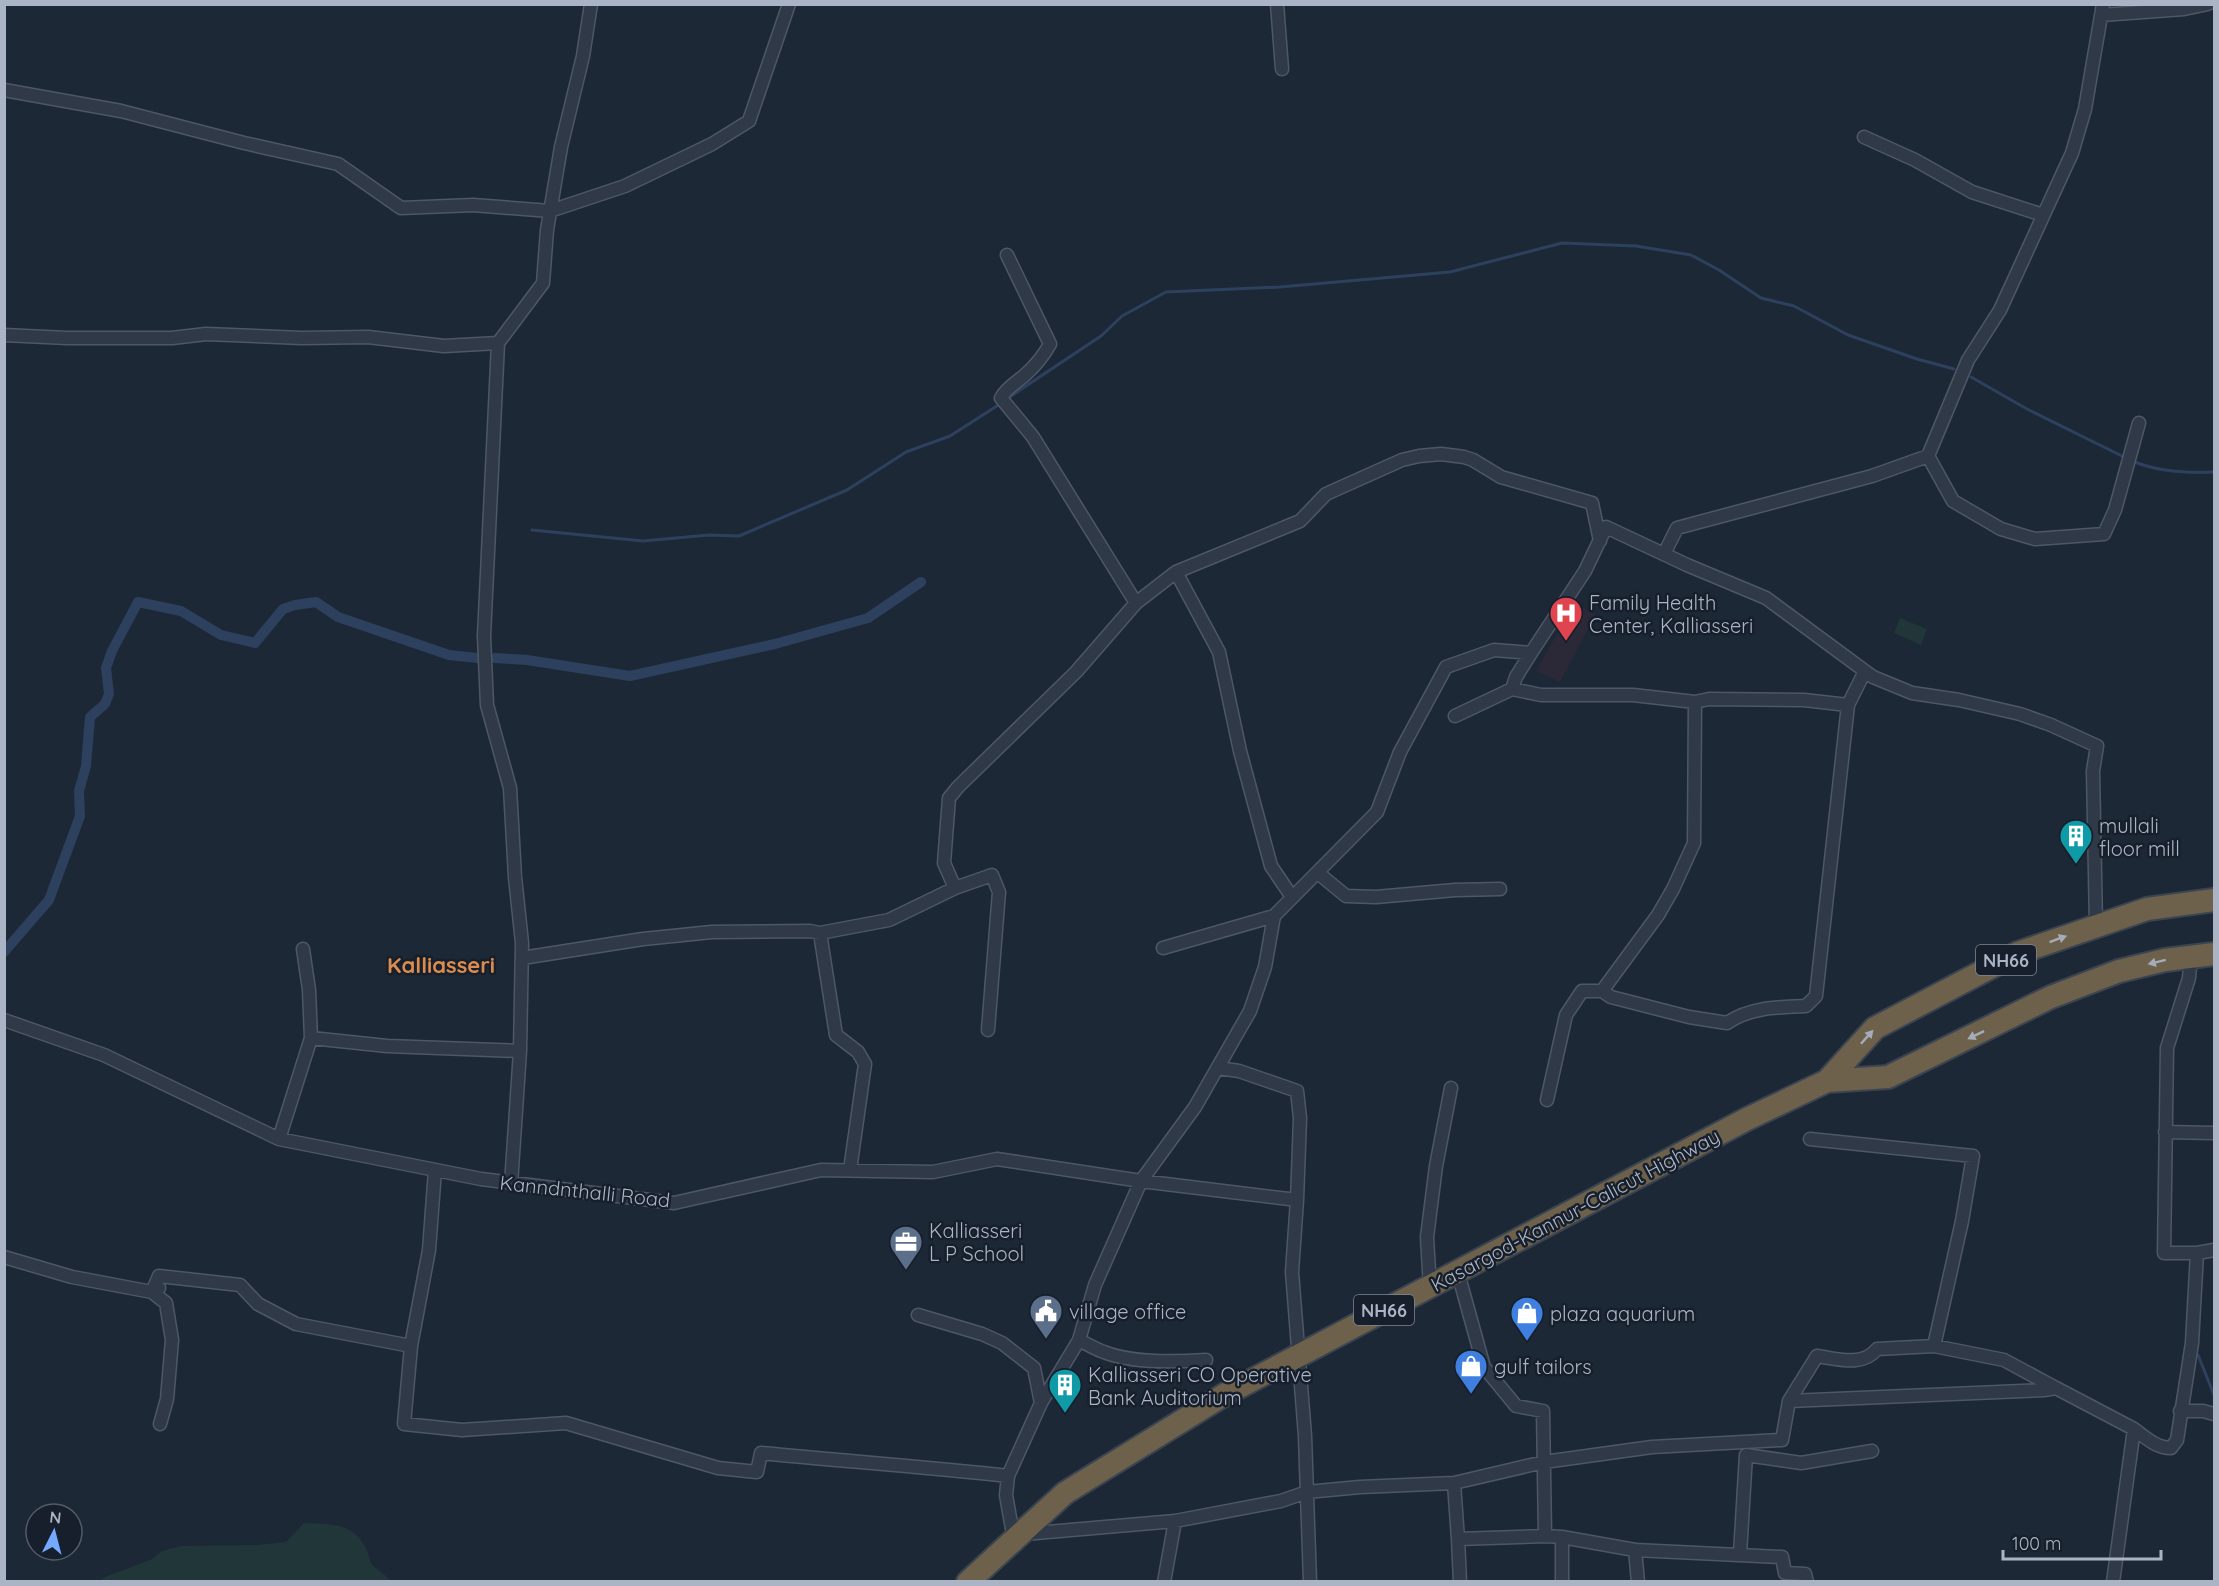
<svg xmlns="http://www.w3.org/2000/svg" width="2219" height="1586" font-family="Quicksand,sans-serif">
<rect width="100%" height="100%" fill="#1d2836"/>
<!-- medical -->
<path fill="#2b2938" d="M1574,604L1596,614L1560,682L1536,671Z"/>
<!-- green -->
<path fill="#203639" d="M1900,618L1927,629L1921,645L1894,633Z
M304,1523C339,1524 362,1524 371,1564L386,1576L389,1581H100L105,1577L152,1559L162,1551L181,1546L257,1545L286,1542Z"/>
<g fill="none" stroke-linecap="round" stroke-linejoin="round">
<!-- stream -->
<path stroke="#2d415e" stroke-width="3" d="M1971,377L2027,409L2126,458
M1005,400L1101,336L1122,316L1166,292L1280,287L1450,272L1562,243L1636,246L1691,255L1719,270L1761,298L1794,306L1848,335L1917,359L1954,369
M2132,461C2159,472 2186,473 2214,472
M532,530L643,541L709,535L739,536L847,490L906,452L950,436L1000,404
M2198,1355L2214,1395"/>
<!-- canal -->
<path stroke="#2d415e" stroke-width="10" d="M495,658L527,660L630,676L775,644L868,618L921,582
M4,952L49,900L80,816L79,791L86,766L90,717L105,704L109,694L106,668L112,651L138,602L181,611L221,635L255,643L283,609L295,605L316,602L338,617L449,655L478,658"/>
<!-- street casing -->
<g stroke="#4e5765" stroke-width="15">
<path id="street" d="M1277,4L1282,69
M2102,15L2184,9L2208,4
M4,90L121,111L244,143L338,164L401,208L473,205L550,211L625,186L712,144L749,121L789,4
M1864,137L1915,160L1972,192L2043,215
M1007,255L1050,344C1044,355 1035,366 1025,375C1017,382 1006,388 1001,398L1033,437L1136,603
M4,335L67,338H172L206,334L302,338L368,337L444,346L498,343
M1928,456L1953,501L2001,529L2035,539L2104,534L2115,510L2139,423
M1664,554L1677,528L1872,476L1928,456L1968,360L2000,310L2072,153L2085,109L2103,4
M1176,572L1219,652L1240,751L1271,866L1292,897
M1512,689L1516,677L1531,653
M1455,716L1512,689L1541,695H1633L1695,702L1709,699L1804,700L1848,705
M1318,873L1346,896L1376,897L1455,890L1500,889
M955,888L944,863L949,798L958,787L1076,672L1136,603L1176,572L1300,521L1326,494L1402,460L1419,456L1441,454L1464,457L1473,460L1501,477L1592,503L1600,541
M820,933L836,1035L858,1052L865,1064L850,1170
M1163,948L1274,916
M303,949L309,990L311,1038
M522,958L643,939L712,932L810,931L820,933L889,920L955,888L992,875L999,892L988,1030
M1602,991L1658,915L1673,889L1694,843L1695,702
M4,1020L104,1055L279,1139L311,1038L387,1046L520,1051L522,943L515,877L510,788L487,705L484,636L498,343L543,283L547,230L561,147L583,56L591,4
M1218,1068L1239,1071L1297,1091L1300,1118L1297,1200
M1547,1100L1566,1015L1582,991H1602L1611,997L1689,1017L1727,1023C1750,1007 1779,1007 1806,1006L1816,996L1848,705L1865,671
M2165,1132L2214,1133
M279,1139L481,1179L674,1203L821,1170L933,1172L997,1159L1141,1181L1297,1200L1292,1272L1305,1436L1310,1582
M511,1184L520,1051
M2197,1253L2214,1250
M4,1257L72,1277L152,1292L159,1276L240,1285L258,1304L296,1324L411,1346L404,1424L462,1430L566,1423L718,1468L757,1472L761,1453C843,1461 926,1467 1008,1476
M1458,1273L1484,1367L1516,1406L1543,1411L1545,1536L1562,1537V1582
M159,1288L152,1292L166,1303L172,1340L167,1399L160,1424
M1430,1288L1427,1237L1436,1166L1451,1088
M918,1315L982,1334L1002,1343L1034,1368L1041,1403
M1079,1340C1087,1344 1095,1349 1104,1352C1131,1363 1177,1362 1206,1360
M411,1346L429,1250L435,1170
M1934,1346L2004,1360L2056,1388
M1789,1401L1817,1356C1838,1359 1863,1367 1877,1349L1934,1346L1962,1221L1973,1156L1810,1139
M2180,1411H2203L2214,1414
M1454,1483L1544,1462L1652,1447L1782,1440L1789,1401L2044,1390L2056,1388L2134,1429
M1024,1534L1175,1521L1281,1501L1307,1492L1360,1487L1454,1483L1458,1539L1545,1536
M1562,1537L1635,1550L1638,1582
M1458,1539L1460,1582
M1014,1540L1006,1495L1008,1476L1041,1403L1079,1340L1095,1285L1141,1181L1195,1107L1250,1011L1265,967L1274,916L1377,812L1400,752L1446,667L1494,650L1531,653L1585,571L1606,527L1687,565L1766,598L1873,677L1912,693L1959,700L2020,714L2051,725L2097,746L2093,771L2096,925
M1635,1550L1782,1557L1785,1573L1805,1574L1807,1582
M1740,1554L1746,1455L1801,1463L1872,1451
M1164,1582L1175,1521
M2113,1582L2134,1429C2145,1437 2156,1448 2171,1448L2177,1440L2192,1343L2197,1253H2164L2167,1048L2189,978L2191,956"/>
</g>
<!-- highway casing -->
<g stroke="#3b4451" stroke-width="26">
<path id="highway" d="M1827,1081L1875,1028L2018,953L2147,909L2214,900
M968,1582L1065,1493L1224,1395L1747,1119L1827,1081L1888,1077L2051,997L2119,971L2165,960L2214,954"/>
</g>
<!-- street -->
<use href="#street" stroke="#303947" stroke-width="12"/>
<!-- highway -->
<use href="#highway" stroke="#6e614c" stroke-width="22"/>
</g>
<!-- one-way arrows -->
<defs><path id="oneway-solid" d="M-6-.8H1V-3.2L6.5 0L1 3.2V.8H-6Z" transform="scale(1.5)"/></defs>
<g fill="#a4acb9">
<use href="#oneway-solid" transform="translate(2058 939) rotate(-20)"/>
<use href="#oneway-solid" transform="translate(2157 962) rotate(166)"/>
<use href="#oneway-solid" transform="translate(1976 1035) rotate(154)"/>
<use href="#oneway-solid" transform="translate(1867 1037) rotate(-48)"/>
</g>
<!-- icons -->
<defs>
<g id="hospital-pin" transform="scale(1.725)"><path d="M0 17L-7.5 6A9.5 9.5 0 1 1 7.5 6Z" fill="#e0444e" stroke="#161f2b"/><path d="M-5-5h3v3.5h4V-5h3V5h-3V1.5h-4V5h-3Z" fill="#fff"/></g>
<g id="building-pin" transform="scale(1.725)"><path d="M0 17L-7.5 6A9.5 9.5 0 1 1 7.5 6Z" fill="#0f9aa8" stroke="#161f2b"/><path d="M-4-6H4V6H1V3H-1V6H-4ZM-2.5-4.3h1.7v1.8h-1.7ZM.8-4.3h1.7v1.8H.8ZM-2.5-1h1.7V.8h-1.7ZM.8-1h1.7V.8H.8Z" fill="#fff"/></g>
<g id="office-pin" transform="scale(1.725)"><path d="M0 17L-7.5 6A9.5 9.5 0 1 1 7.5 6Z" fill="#5c6f8a" stroke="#161f2b"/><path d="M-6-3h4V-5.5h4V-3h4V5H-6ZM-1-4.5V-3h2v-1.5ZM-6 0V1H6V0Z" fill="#fff"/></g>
<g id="civic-pin" transform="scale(1.725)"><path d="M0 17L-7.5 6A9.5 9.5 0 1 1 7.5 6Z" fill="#5c6f8a" stroke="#161f2b"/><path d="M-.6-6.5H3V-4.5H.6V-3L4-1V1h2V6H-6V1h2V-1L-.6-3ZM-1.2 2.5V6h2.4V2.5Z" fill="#fff"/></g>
<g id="shop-pin" transform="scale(1.725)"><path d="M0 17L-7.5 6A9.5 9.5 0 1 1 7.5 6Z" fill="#3f7fe0" stroke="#161f2b"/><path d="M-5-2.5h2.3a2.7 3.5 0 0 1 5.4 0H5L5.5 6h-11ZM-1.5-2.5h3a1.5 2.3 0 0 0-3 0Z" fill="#fff"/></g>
</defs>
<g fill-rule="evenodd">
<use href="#hospital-pin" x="1566" y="613"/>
<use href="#building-pin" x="2076" y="836"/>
<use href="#office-pin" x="906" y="1242"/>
<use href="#civic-pin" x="1046" y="1311"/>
<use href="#shop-pin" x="1527" y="1313"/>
<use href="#shop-pin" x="1471" y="1366"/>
<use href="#building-pin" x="1065" y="1385"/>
</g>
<g text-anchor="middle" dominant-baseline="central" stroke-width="5" stroke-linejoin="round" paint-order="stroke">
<!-- shield labels -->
<g fill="#161f2b" stroke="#7e8797" stroke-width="1.5">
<rect x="1976" y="945" width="60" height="30" rx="4.5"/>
<rect x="1354" y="1295" width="60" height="30" rx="4.5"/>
</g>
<g font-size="18" font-weight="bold" fill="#aab4c5">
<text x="2006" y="960">NH66</text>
<text x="1384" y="1310">NH66</text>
</g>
<!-- poi labels -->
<g font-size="20" fill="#aab4c5" stroke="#161f2b" text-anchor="start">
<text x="1589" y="602">Family Health<tspan x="1589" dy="23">Center, Kalliasseri</tspan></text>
<text x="2099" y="825">mullali<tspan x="2099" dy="23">floor mill</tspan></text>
<text x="929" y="1230">Kalliasseri<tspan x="929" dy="23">L P School</tspan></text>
<text x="1069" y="1311">village office</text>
<text x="1550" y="1313">plaza aquarium</text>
<text x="1494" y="1366">gulf tailors</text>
<text x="1088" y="1374">Kalliasseri CO Operative<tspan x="1088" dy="23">Bank Auditorium</tspan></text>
</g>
<!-- street labels -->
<g font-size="20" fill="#aab4c5" stroke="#161f2b">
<text transform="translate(585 1191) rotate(6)">Kanndnthalli Road</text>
<text transform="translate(1575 1210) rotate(-28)">Kasargod-Kannur-Calicut Highway</text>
</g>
<!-- quarter labels -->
<g font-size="22" font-weight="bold" fill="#dc8c4e" stroke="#161f2b">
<text x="441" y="965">Kalliasseri</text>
</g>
</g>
<!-- border -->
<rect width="2219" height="1586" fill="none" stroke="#aab4c5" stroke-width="12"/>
<!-- north arrow -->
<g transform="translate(54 1532) rotate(6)"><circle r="28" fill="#161f2b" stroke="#515b69" stroke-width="1.5"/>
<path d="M0-4.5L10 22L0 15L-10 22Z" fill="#74a9ff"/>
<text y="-9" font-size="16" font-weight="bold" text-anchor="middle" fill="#aab4c5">N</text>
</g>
<!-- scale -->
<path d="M2003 1550v9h158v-9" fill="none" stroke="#aab4c5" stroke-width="3"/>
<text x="2012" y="1550" font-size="18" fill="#aab4c5" stroke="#161f2b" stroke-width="4.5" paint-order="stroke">100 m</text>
</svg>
